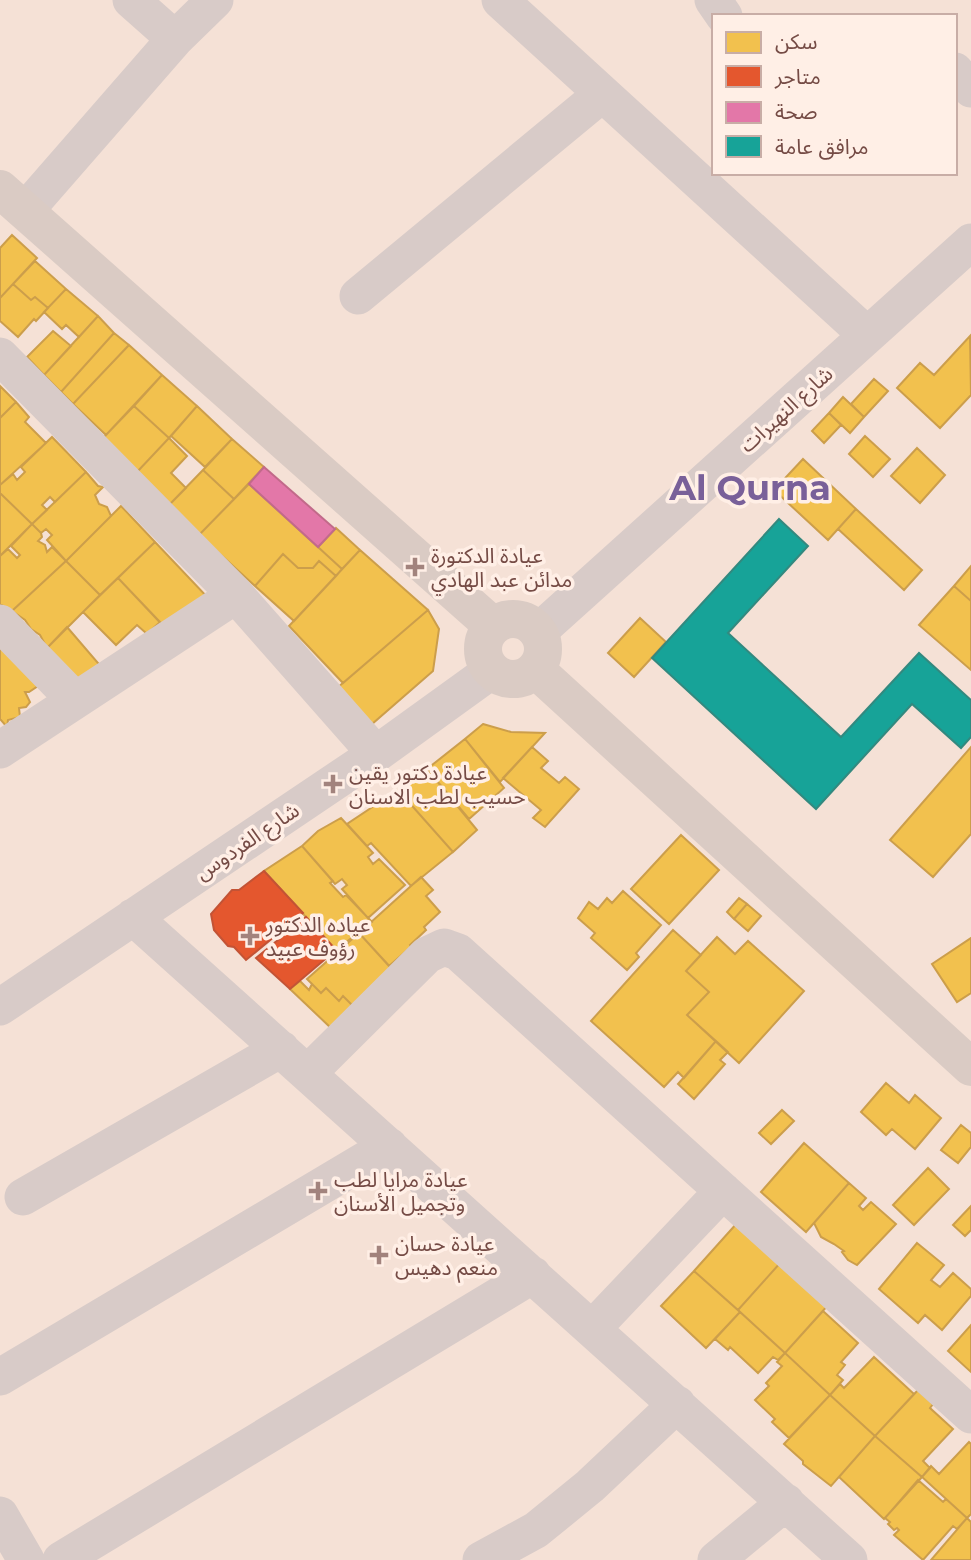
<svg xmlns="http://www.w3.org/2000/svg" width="971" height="1560" font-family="Montserrat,'Noto Sans Arabic',sans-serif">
<rect width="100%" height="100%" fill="#f7ece5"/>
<!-- residential -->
<path fill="#f5e1d6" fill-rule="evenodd" d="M0,0H971V1560H0ZM714,16H955V173H714Z"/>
<!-- homes -->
<path fill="#f2c14e" stroke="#cc9e4b" stroke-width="2" d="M12,235L37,258L0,298V248Z
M35,261L66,289L48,308L35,297L31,300L13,284Z
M13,284L31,300L35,297L48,308L36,321L34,319L18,337L0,321V298Z
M66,289L98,316L79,337L66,325L62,329L44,312Z
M98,316L114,333L61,392L44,375Z
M53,331L71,346L44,375L27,357Z
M114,333L129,345L73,404L61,392Z
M970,336L971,395L940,428L897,388L920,363L934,375Z
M129,345L162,375L106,435L73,404Z
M162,375L197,406L169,438L134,406Z
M874,379L888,391L864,417L851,404Z
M0,386L16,402L0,418Z
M843,397L864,417L850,433L829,413Z
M16,402L29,417L25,422L46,443L0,485V418Z
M134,406L169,438L137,472L102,439Z
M197,406L232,439L205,467L171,436Z
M829,413L841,425L824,443L812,431Z
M865,436L890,459L873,477L849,454Z
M52,437L86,472L55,502L50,497L42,505L47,510L32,524L0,493V485L13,474L17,480L25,472L21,467Z
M169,438L187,456L171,473L186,488L170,504L137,472Z
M232,439L264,467L234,499L203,470Z
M917,448L945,475L920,503L891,476Z
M803,459L856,509L828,540L774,490Z
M203,470L234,499L199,535L170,504Z
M86,472L98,486L103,487L95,495L99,504L107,507L111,516L66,561L47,540L52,535L46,529L41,533L32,524Z
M249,484L342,569L336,576L319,561L313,568H298L283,554L255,586L199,535Z
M0,493L32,524L0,556Z
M121,506L155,542L100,595L66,561Z
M856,509L922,570L904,590L838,529Z
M32,524L41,533L42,537L38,541L45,545L47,552L52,547L66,561L12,611L0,604V556L8,549L17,558L20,555L11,546Z
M336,528L360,550L342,569L318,547Z
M155,542L211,601L167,630L118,578Z
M360,550L428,610L343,683L289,626Z
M283,554L298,568H313L319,561L336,576L294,621L255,586Z
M66,561L100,595L47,648L40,635L31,629L25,620L12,611Z
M971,566V601L954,586Z
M118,578L160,622L147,634L137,625L116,645L83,612Z
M954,586L971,601V670L919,625Z
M428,610L439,629L433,671L372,724L337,688Z
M640,618L666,642L634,677L608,653Z
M67,627L104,670L82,686L47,648Z
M0,641L38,686L29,692H25L30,702L26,707L19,708L20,717L8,720L7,727L0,719Z
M483,724L511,732L545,733L500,782L465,739Z
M465,739L504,788L469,819L427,769Z
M532,747L548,761L541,768L559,783L565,777L579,789L545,827L533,818L541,810L503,778Z
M971,747V834L933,877L890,840Z
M427,769L477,830L453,852L398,790Z
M398,790L453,852L411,886L371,843L367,846L347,824Z
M341,818L373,853L368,857L373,864L379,859L405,885L368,918L342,889L347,885L342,879L335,884L302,846L318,831Z
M681,835L719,870L669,924L631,889Z
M302,846L333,881L330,883L343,897L346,895L372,922L336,950L264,871Z
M421,877L433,890L426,896L440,912L424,927L426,930L410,945L411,947L389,966L359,933Z
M623,891L661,925L636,953L639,957L627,970L591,938L595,933L578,918L589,902L598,909L607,898L612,903Z
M739,898L747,904L734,919L727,912Z
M747,904L761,916L748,931L734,919Z
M673,930L701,955L686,971L709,992L687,1015L716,1041L684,1078L678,1072L664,1087L591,1021Z
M359,933L393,970L354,1007L343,996L339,1001L326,988L321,993L307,979Z
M717,937L735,954L748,941L804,991L739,1063L687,1015L709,992L686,971Z
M971,938V993L957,1002L932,964Z
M300,981L309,990L312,984L321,993L326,988L339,1001L343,996L354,1007L332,1029L290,989Z
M716,1041L728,1052L720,1060L725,1064L694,1099L678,1084Z
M886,1083L909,1103L915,1095L941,1118L915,1149L892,1129L886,1135L861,1112Z
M782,1110L794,1121L771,1144L759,1133Z
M961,1125L971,1133V1147L958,1163L941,1150Z
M804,1143L849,1183L806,1232L761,1192Z
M928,1168L949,1189L914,1225L893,1205Z
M849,1183L866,1198L859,1206L863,1210L871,1202L896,1224L857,1265L848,1260L842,1252L844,1251L834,1244L821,1237L814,1223Z
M971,1206V1230L965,1236L953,1225Z
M738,1222L781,1262L738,1310L694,1271Z
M917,1243L944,1265L931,1280L940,1287L953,1273L971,1289V1296L942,1330L925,1315L918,1323L879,1289Z
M781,1262L829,1304L785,1353L738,1310Z
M694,1271L740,1312L706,1348L661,1306Z
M823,1311L858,1343L841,1362L845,1365L837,1375L843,1380L830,1395L785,1353Z
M740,1312L785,1353L778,1360L773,1357L758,1373L730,1347L728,1350L715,1339Z
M971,1325V1372L948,1351Z
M785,1353L830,1395L789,1438L772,1422L775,1419L755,1400L769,1386L766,1383L782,1366L777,1362Z
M874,1357L914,1394L875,1436L830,1395L840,1384L844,1388Z
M918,1390L933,1404L930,1408L953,1429L923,1461L930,1468L922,1477L875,1436Z
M830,1395L875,1436L831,1486L803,1464V1461L784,1444Z
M875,1436L922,1477L884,1519L839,1477Z
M969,1442L971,1444V1514L967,1518L922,1477L931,1466L939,1474Z
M918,1480L943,1502L946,1499L967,1518L957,1529L953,1526L923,1560L894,1535L899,1530L897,1528L894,1530L888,1524L890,1522L885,1518Z
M967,1518L971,1522V1560H931Z"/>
<!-- shops -->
<path fill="#e4572e" stroke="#c35335" stroke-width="2" d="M264,871L303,913L246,960L234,947L228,946L214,930L211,914L232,890H239Z
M306,917L336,950L290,989L256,958Z"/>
<!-- health -->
<path fill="#e377a8" stroke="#c26a8a" stroke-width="2" d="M264,467L335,529L318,547L249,484Z"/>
<!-- public -->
<path fill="#17a398" stroke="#33897f" stroke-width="2" d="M779,519L808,546L728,633L841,737L919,653L971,700V737L961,748L912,704L816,809L652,658Z"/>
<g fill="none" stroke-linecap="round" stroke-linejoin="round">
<!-- minor -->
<path stroke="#d8cbc8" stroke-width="37" d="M131,0L175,39
M500,0L867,335
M713,0L724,16
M955,71L971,89
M25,211L175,39L215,0
M358,296L602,94
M0,356L236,595L376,754
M0,623L75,700
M538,632L971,242
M0,750L236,595
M133,917L849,1560
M0,1007L376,754L491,671
M308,1073L427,955L444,947L458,952L971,1415
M23,1197L281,1049
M593,1328L723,1191
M0,1377L389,1146
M0,1515L26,1560
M61,1560L533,1275
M481,1560L536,1530L590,1486L677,1404
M716,1560L786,1502"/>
<!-- major -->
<path stroke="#dacbc4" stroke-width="38" d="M0,189L493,626
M483 649a30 30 0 1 1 60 0a30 30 0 1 1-60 0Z
M536,670L971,1067"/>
</g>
<!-- markers -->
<g fill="#a2837d" stroke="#ffefe6" stroke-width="2.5">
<path d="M411.5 556.5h7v7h7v7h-7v7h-7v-7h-7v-7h7z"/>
<path d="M329.5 773.5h7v7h7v7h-7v7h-7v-7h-7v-7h7z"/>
<path d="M246.5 925.5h7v7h7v7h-7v7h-7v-7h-7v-7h7z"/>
<path d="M314.5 1180.5h7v7h7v7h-7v7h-7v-7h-7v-7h7z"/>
<path d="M375.5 1244.5h7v7h7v7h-7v7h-7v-7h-7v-7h7z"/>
</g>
<g text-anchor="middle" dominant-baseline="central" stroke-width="7" stroke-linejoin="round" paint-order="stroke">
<!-- street labels -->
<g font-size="21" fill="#754b45" stroke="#ffefe6">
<text transform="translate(786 409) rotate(-42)">شارع النهيرات</text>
<text transform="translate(247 841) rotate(-34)">شارع الفردوس</text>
</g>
<!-- poi labels -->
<g font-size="21" fill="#754b45" stroke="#ffefe6" text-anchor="start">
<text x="431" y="555">عيادة الدكتورة<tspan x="431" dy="24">مدائن عبد الهادي</tspan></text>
<text x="349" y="772">عيادة دكتور يقين<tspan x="349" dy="24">حسيب لطب الاسنان</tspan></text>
<text x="266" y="924">عياده الدكتور<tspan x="266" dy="24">رؤوف عبيد</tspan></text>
<text x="334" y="1179">عيادة مرايا لطب<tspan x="334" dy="24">وتجميل الأسنان</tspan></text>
<text x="395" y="1243">عيادة حسان<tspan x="395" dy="24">منعم دهيس</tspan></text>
</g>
<!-- town labels -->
<g font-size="35" font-weight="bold" fill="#796099" stroke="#ffefe6">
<text x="750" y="487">Al Qurna</text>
</g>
</g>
<!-- legend -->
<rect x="712" y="14" width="245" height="161" fill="#ffefe6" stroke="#c8ada6" stroke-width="2"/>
<rect x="726" y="32" width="35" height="21" fill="#f2c14e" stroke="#c8ada6" stroke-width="2"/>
<text x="775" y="49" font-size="21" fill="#754b45">سكن</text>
<rect x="726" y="66" width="35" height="21" fill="#e4572e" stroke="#c8ada6" stroke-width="2"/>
<text x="775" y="84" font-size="21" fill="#754b45">متاجر</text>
<rect x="726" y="102" width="35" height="21" fill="#e377a8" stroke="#c8ada6" stroke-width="2"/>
<text x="775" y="119" font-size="21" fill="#754b45">صحة</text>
<rect x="726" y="136" width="35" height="21" fill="#17a398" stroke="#c8ada6" stroke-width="2"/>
<text x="775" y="154" font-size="21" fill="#754b45">مرافق عامة</text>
</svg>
